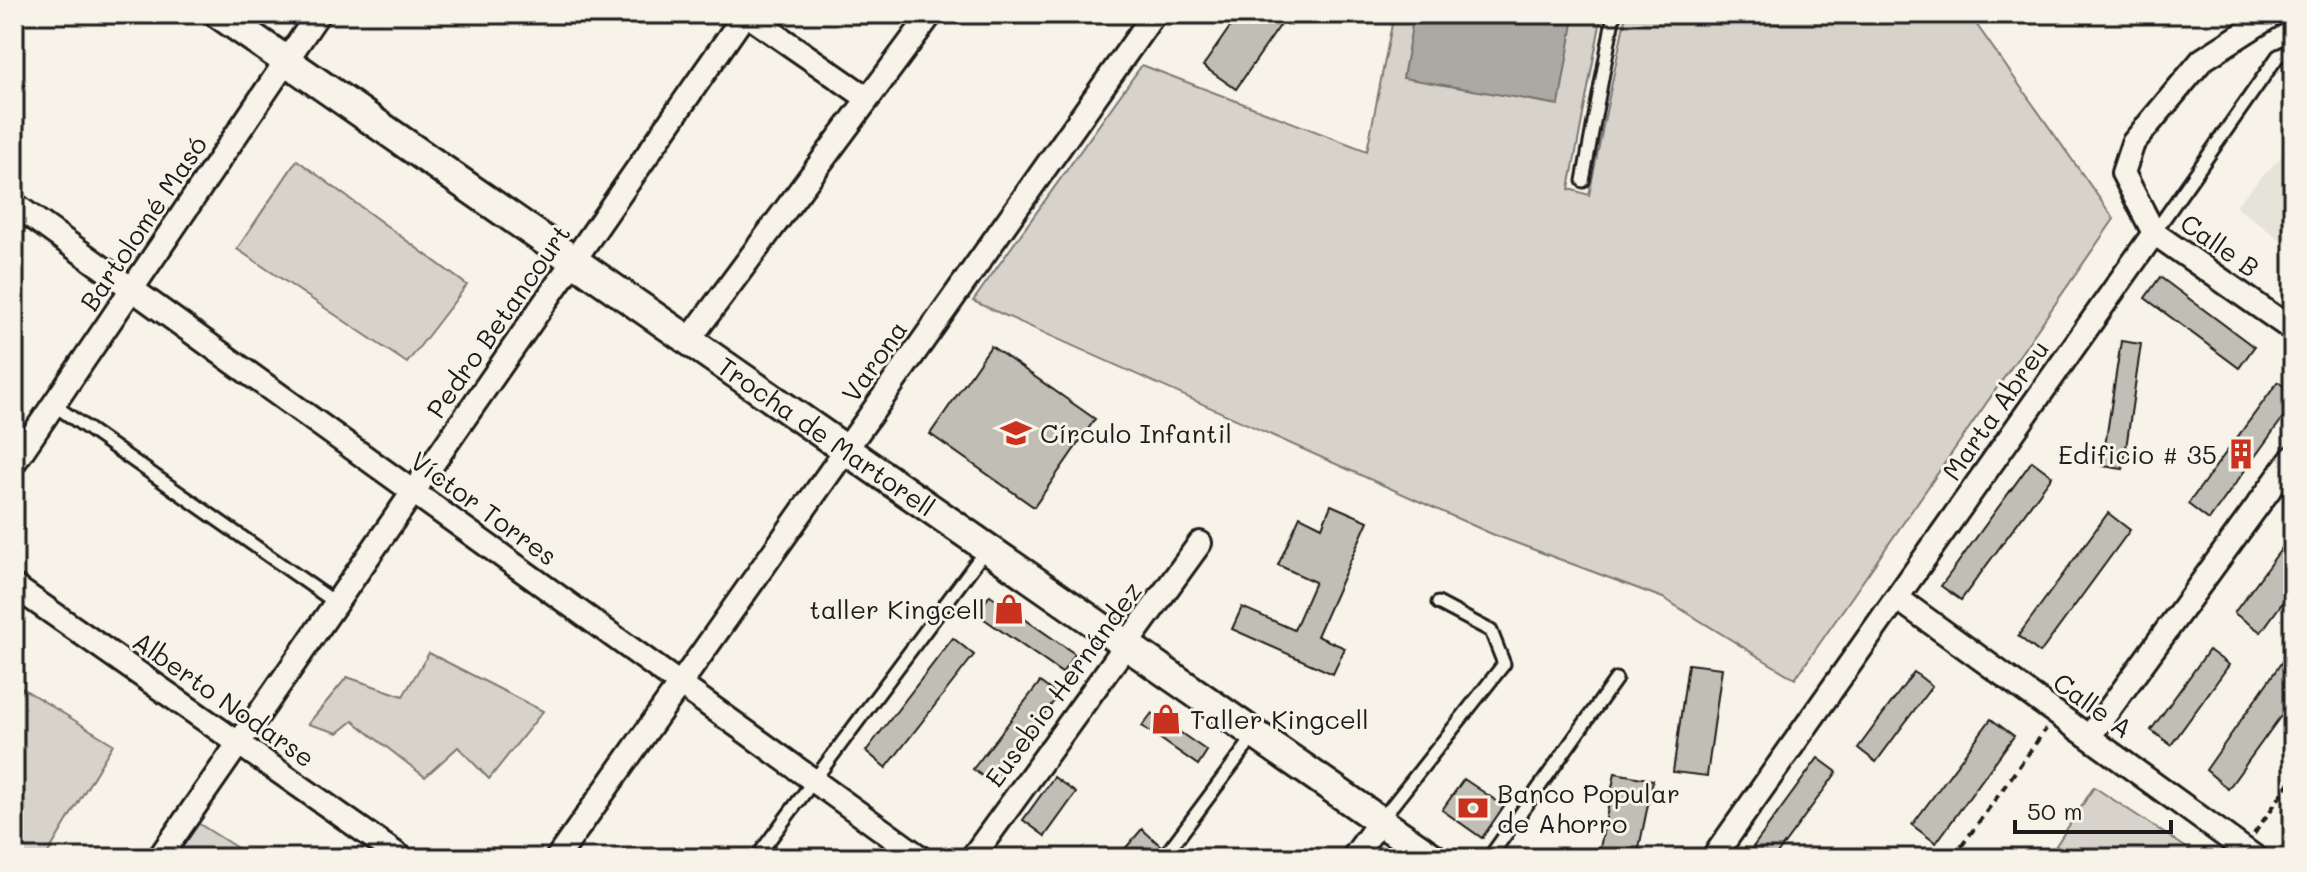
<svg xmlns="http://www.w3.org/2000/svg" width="2307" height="872" font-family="Mali,sans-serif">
<rect width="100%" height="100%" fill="#f7f3e8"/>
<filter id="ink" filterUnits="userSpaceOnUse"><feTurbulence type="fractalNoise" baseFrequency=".0125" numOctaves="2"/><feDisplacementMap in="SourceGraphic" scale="16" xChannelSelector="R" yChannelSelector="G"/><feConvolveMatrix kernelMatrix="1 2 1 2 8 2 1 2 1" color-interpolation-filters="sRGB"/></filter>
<g filter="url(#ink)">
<!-- built -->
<path fill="#e6e3d9" d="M2293,144V249L2235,206Z"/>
<!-- green -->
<path fill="#d7d3cb" stroke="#7a7874" stroke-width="2" d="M1394,14H1602L1569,189L1589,195L1626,14H1969L2114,219L1795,679L1663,598L1492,534L973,301L1142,65L1367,151Z
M297,160L467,285L407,363L237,249Z
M429,653L543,711L489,779L458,747L425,777L353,721L338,733L308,724L347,677L403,696Z
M14,683L113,744L45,858L14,855Z
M2094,787L2196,854L2194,858H2048Z
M193,820L253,858H166Z"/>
<!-- water -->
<path fill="#aca9a2" stroke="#72716c" stroke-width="2" d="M1414,14H1520L1573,23L1559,105L1403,78Z"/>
<!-- building -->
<path fill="#c0beb5" stroke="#1c1c1c" stroke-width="2" d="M1239,14H1288L1236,89L1203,66Z
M2160,277L2254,347L2239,368L2145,298Z
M2121,341L2141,344L2123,469L2102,466Z
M991,346L1095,419L1034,507L930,434Z
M2278,382L2293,393V404L2209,520L2188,504Z
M2032,461L2052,476L1961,600L1941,586Z
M1331,505L1368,521L1317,636L1345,648L1333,674L1232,629L1242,607L1294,630L1315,582L1278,565L1300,516L1322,527Z
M2108,513L2130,530L2040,653L2018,636Z
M2293,533V588L2261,632L2234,613Z
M990,595L1075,654L1062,673L977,614Z
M953,638L974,655L886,768L866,751Z
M2293,646V699L2228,789L2206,770Z
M2209,650L2229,665L2171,745L2151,730Z
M1688,664L1722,668L1707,776L1673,772Z
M1914,672L1932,686L1876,762L1858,748Z
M1040,682L1058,696L991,783L973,769Z
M1152,713L1207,751L1198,765L1142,726Z
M1991,719L2014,736L1936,843L1912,825Z
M1818,758L1837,772L1774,858H1745Z
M1615,773L1653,780L1637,858H1598Z
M1054,777L1076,793L1045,836L1023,820Z
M1464,779L1504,806L1482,838L1442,810Z
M1142,829L1161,846L1151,858H1117Z"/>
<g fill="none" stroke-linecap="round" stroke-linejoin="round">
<!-- service casing -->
<g stroke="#1c1c1c" stroke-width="17">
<path id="service" d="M1583,181L1614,14
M2154,233L2278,56L2293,49
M54,405L336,603
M1380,821L1504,664L1491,631L1438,603
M756,858L987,548
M1163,858L1255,735
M1489,858L1616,679"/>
</g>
<!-- minor casing -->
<g stroke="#1c1c1c" stroke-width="28">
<path id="minor" d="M746,14L867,98
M2274,14L2202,60L2133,143L2123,173L2154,233L2293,330
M14,204L921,858
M689,340L931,14
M14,463L318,14
M14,586L402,858
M1897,598L2256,858
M2089,737L2293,457
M159,858L745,14
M557,858L1154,14
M972,858L1200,543
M1353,858L1380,821
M1713,858L2154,233"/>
</g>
<!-- tertiary casing -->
<g stroke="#1c1c1c" stroke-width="34">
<g id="tertiary">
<path id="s1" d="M219,14L1433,858"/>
</g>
</g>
<!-- path -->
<path stroke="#1c1c1c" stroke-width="4" stroke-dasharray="8 6" stroke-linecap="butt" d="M2254,834L2293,778
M1953,858L2046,729"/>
<!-- service -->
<use href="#service" stroke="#f7f3e8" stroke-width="11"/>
<!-- minor -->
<use href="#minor" stroke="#f7f3e8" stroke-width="22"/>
<!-- tertiary -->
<use href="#tertiary" stroke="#f7f3e8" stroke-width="28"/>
</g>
</g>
<!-- icons -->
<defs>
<g id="school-bare" transform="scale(2.4)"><path d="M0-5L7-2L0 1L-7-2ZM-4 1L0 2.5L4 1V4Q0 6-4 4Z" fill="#c8321e" stroke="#f7f3e8" stroke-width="2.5" paint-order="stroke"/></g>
<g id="building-bare" transform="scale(2.4)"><path d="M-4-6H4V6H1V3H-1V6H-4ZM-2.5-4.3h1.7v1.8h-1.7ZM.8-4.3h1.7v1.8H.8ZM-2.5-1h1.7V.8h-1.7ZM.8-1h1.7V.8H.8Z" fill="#c8321e" stroke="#f7f3e8" stroke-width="2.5" paint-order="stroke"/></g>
<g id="shop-bare" transform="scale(2.4)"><path d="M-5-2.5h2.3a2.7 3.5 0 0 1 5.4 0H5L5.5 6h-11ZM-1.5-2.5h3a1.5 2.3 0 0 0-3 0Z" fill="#c8321e" stroke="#f7f3e8" stroke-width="2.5" paint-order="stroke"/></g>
<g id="bank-bare" transform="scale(2.4)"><path d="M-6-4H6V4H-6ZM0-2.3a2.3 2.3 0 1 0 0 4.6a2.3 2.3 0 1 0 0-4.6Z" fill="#c8321e" stroke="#f7f3e8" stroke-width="2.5" paint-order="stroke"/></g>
</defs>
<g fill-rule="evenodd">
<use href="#school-bare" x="1016" y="433"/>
<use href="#building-bare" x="2241" y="454"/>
<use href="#shop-bare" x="1009" y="609"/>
<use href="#shop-bare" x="1166" y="719"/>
<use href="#bank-bare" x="1473" y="808"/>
</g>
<g text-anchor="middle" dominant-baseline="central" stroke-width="6" stroke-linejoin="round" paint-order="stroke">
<!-- street labels -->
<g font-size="26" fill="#1c1c1c" stroke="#f7f3e8">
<text transform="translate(143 223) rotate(-56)">Bartolomé Masó</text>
<text transform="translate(2220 245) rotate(35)">Calle B</text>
<text transform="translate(498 321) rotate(-55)">Pedro Betancourt</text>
<text transform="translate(874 361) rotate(-55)">Varona</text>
<text transform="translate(1995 410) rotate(-55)">Marta Abreu</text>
<text stroke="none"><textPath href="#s1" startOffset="740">Trocha de Martorell</textPath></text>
<text transform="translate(484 508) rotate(36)">Víctor Torres</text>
<text transform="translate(1063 684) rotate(-54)">Eusebio Hernández</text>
<text transform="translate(224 699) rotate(35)">Alberto Nodarse</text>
<text transform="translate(2093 705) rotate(36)">Calle A</text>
</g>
<!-- poi labels -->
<g font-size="26" fill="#1c1c1c" stroke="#f7f3e8" text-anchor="start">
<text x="1040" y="433">Círculo Infantil</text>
<text x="2217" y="454" text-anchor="end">Edificio # 35</text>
<text x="985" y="609" text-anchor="end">taller Kingcell</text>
<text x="1190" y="719">Taller Kingcell</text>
<text x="1497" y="793">Banco Popular<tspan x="1497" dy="30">de Ahorro</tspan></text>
</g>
</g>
<!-- margin -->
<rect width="2307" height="872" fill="none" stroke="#f7f3e8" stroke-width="48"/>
<rect x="24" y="24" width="2259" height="824" fill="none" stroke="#1c1c1c" stroke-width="3" filter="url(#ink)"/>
<!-- scale -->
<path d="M2015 820v12h156v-12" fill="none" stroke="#1c1c1c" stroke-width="4"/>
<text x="2027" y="820" font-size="24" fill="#1c1c1c" stroke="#f7f3e8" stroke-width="6" paint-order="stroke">50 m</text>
</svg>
